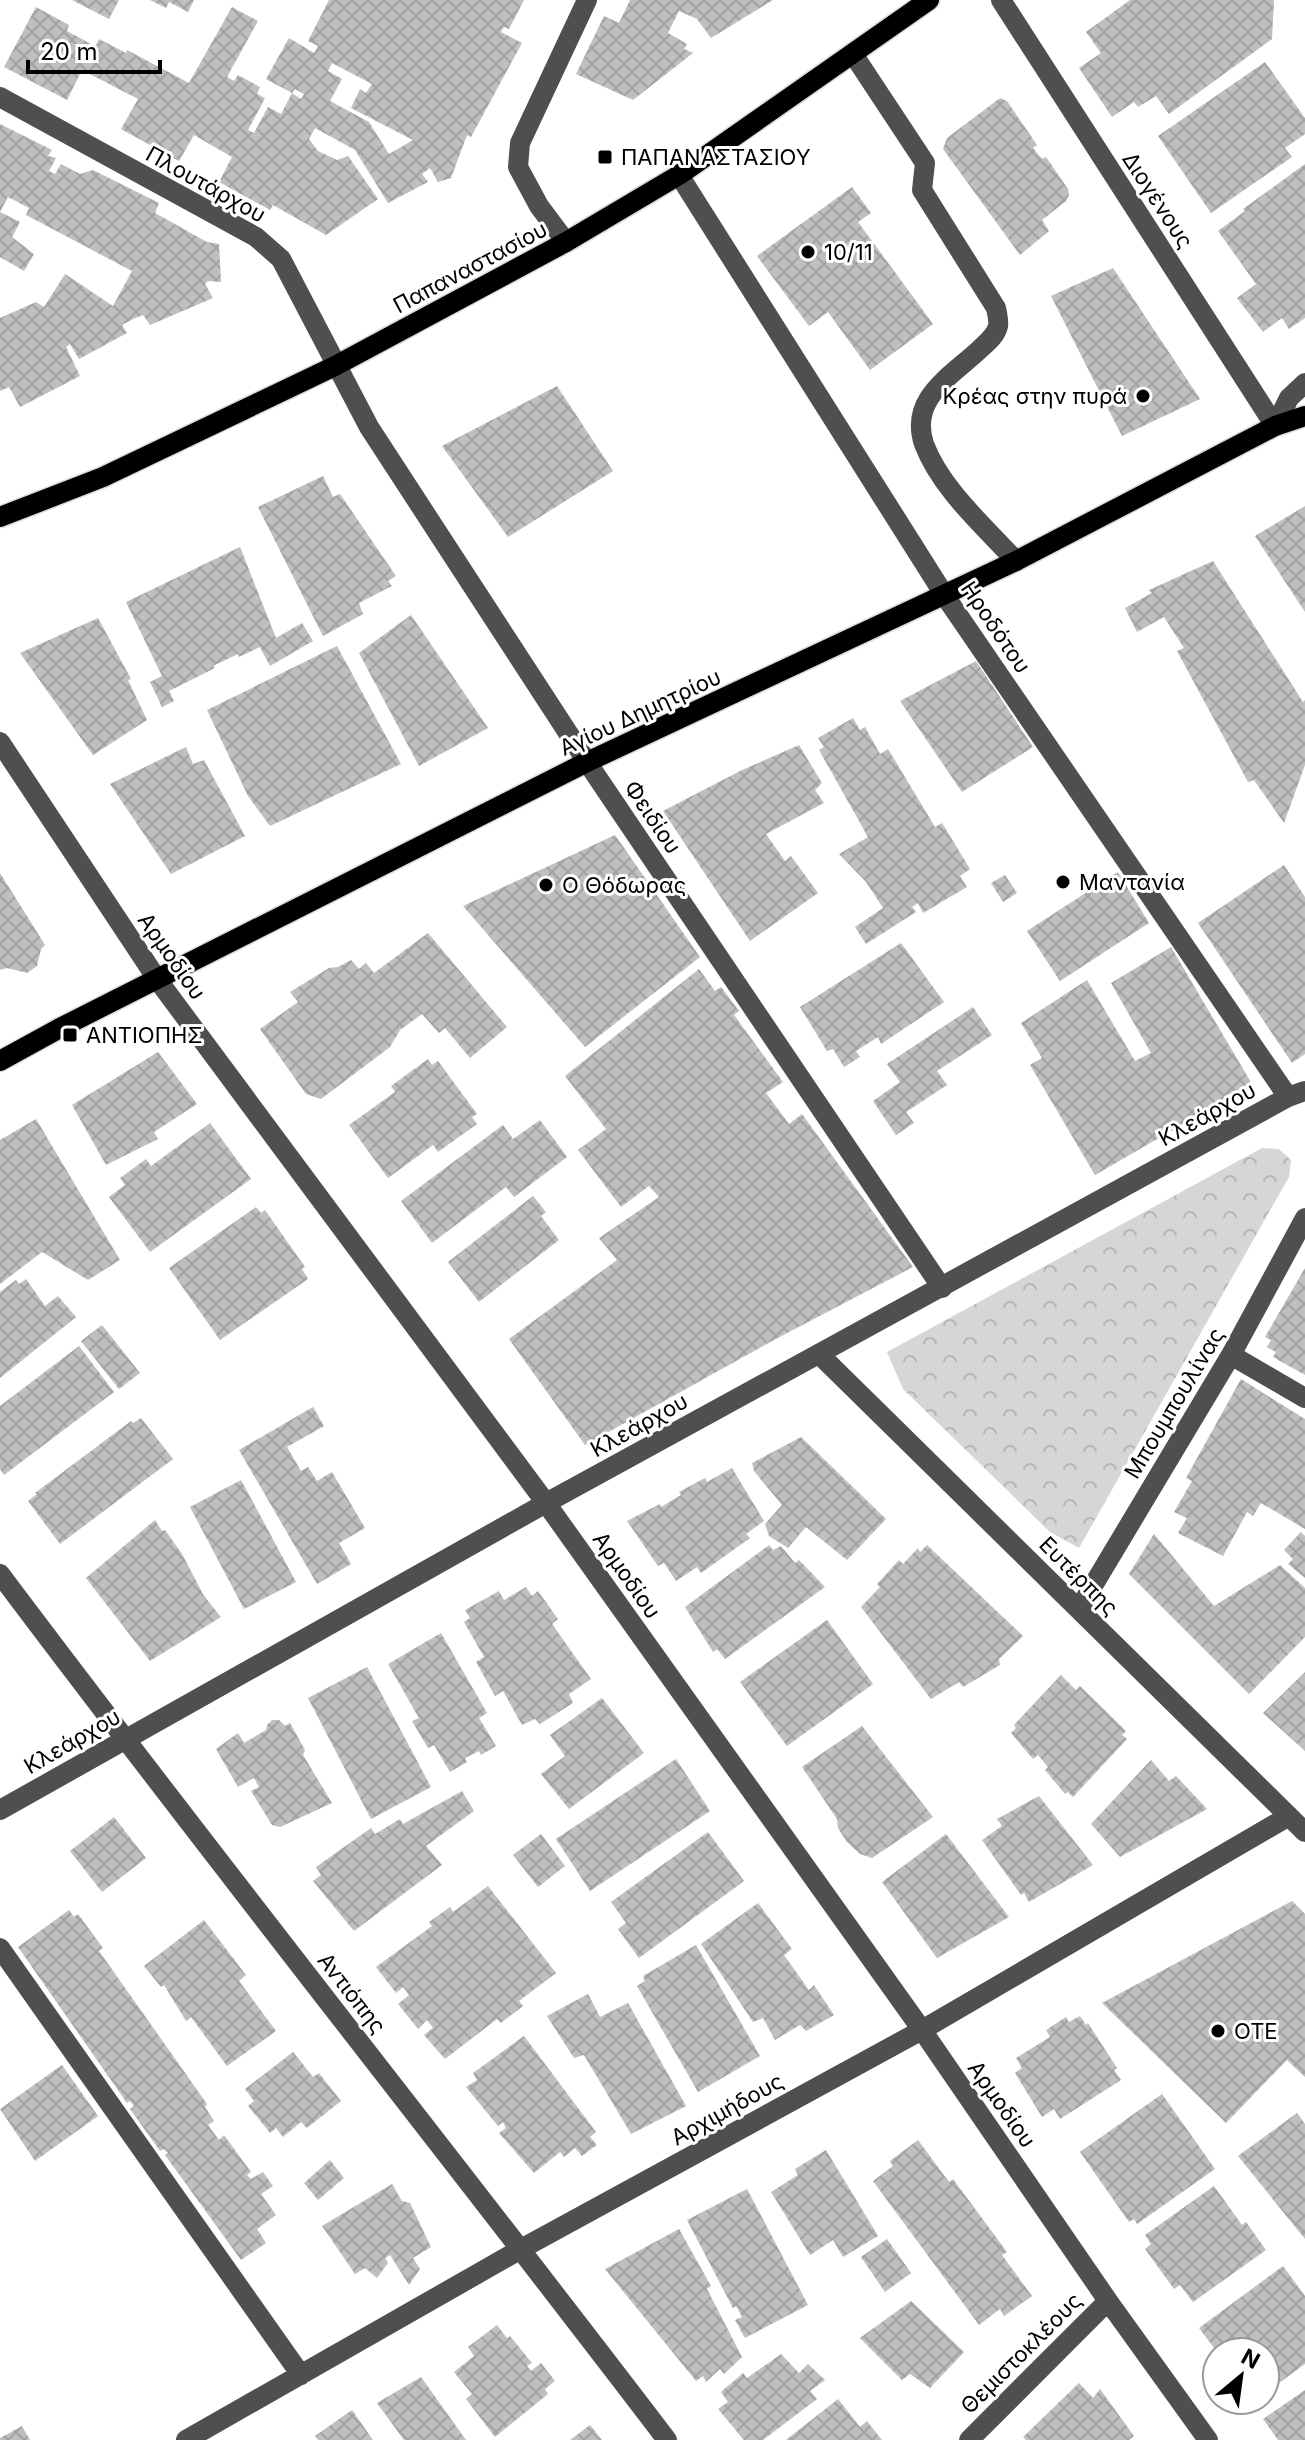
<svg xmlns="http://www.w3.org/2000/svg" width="1305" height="2440" font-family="Inter,sans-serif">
<defs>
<pattern id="park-crowns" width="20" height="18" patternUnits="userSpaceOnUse" patternTransform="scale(2)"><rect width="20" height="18" fill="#d6d6d6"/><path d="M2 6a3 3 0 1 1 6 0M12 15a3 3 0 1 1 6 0" fill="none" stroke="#b6b6b6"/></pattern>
<pattern id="building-cross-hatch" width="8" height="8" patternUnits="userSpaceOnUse" patternTransform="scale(2)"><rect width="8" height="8" fill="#bfbfbf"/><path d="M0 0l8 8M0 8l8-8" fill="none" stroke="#a2a2a2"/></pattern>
</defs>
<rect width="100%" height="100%" fill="#fff"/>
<!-- park -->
<path fill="url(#park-crowns)" d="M1262,1148L1279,1149L1291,1160L1289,1177L1079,1548L1050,1532L903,1389L887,1352Z"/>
<!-- building -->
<path fill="url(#building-cross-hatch)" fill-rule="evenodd" d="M72,0H119L109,19Z
M150,0H194L188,12L169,2L166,8Z
M329,0H524L509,29L504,27L501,32L522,43L471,137L467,135L451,178L438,182L430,168L422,174L428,182L388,203L355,150L315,128L309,139L318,151L337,160L348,156L378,199L326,235L273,205L270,210L219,182L232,157L194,135L179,161L121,129L138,99L82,70L67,100L4,67L36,7L69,25L67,31L95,46L99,39L126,53L127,50L189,83L232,7L258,21L227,77L234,81L238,75L260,87L257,94L265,98L248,130L254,133L268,107L281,114L292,93L301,99L304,94L295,89L292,93L266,79L289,38L314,53L318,46L308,41ZM332,63L372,84L366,93L360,89L351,108L413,140L389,154L369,122L330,101L342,79L328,71Z
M630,0H773L711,38L697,19L679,11L668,33L687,44L684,49L693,53L633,100L576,74L604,16L619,23Z
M1130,0H1274L1272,39L1169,114L1156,96L1138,107L1134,102L1112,117L1079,68L1101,53L1086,32Z
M1265,62L1305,118V134L1285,148L1292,157L1211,213L1158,136Z
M1000,98L1007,101L1037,145L1033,148L1042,159L1046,157L1068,189L1069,195L1066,201L1042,220L1049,231L1020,255L943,149L947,138Z
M0,124L52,150L48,156L56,158L49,171L55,174L61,164L80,174L93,170L159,203L155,213L207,242L219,244L221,282L208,281L205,284L213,298L150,325L143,315L133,319L122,325L127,333L79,359L70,344L66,347L80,376L20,407L9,387L0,391V318L36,302L44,307L65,274L113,306L132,271L26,215L29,208L8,197L0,212L20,222L12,237L34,254L24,271L0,257Z
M1305,164V318L1289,329L1282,318L1263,332L1237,298L1256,284L1218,231L1245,211L1243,209Z
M852,187L871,213L858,222L933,324L870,370L828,312L809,326L757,256Z
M1113,268L1200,399L1122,436L1051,296Z
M557,386L613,471L508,537L442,446Z
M323,476L333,497L340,494L396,576L388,581L392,586L359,603L363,614L323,636L258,507Z
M1305,506V612L1255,536Z
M240,547L276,638L302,623L313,641L270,666L260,647L239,657L238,654L213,666L215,668L169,691L174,701L162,707L150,682L162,676L126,602Z
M1213,561L1303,702L1305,700V765L1284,823L1254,780L1248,782L1177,651L1184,648L1164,617L1137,632L1125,608L1152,593L1149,590Z
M411,615L488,728L419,766L359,653Z
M98,618L131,679L128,680L147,720L93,755L20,653Z
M337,646L401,764L270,826L248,796L207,710Z
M976,661L1033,747L962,792L900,701Z
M853,718L860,730L865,727L880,754L888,749L935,827L942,823L970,869L960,876L967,887L923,913L918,903L912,907L916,912L866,944L855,927L883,908L866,882L839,854L868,837L819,750L824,747L818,738Z
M799,745L822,783L815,790L824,803L766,834L785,861L791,856L818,893L750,941L663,811L740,771Z
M186,747L193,764L204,760L245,836L171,874L110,784Z
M615,835L700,957L585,1047L463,906Z
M1284,865L1305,897V1054L1292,1063L1198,923Z
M1118,872L1149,923L1060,981L1027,931Z
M0,873L45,945L41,949L37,966L27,973L7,968L0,970Z
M1005,875L1017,893L1003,902L991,883Z
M428,933L507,1027L470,1058L445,1028L439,1033L422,1014L400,1030L390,1047L321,1099L306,1094L260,1029L298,1002L290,992L329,968L338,967L351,960L359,969L366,963L374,973Z
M901,943L944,1002L881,1044L878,1037L856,1051L860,1057L844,1067L833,1049L827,1051L800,1007Z
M1171,947L1252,1084L1095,1175L1030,1065L1042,1058L1021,1023L1087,980L1135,1061L1151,1053L1111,983Z
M699,969L715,991L721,987L739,1011L734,1015L783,1082L766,1093L789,1124L802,1114L913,1267L772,1341L585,1445L509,1339L617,1260L599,1238L659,1197L649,1186L621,1207L578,1150L606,1129L565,1076Z
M973,1007L992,1035L937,1071L947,1085L906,1112L914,1123L896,1135L873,1101L900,1082L887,1064Z
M158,1052L197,1104L154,1132L158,1139L106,1165L72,1105Z
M428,1059L432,1065L438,1061L477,1114L472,1117L477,1124L438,1152L433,1145L388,1178L349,1125L395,1092L391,1086Z
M36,1119L120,1260L88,1280L42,1252L0,1284V1140Z
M540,1120L567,1157L514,1197L506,1187L432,1243L401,1201L503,1125L513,1139Z
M210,1123L251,1179L150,1252L109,1197L125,1185L120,1178L146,1159L151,1166Z
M533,1196L546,1212L541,1216L559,1240L479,1302L448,1262Z
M256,1207L261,1213L265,1210L305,1267L302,1269L308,1279L220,1340L169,1268Z
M1305,1268V1375L1273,1357L1276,1352L1267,1347L1271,1340L1265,1337Z
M26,1279L45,1306L58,1296L76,1317L0,1378V1292L16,1280L19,1284Z
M102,1325L140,1373L119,1389L81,1341Z
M79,1346L114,1392L4,1475L0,1469V1406Z
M1241,1379L1305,1419V1529L1261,1503L1253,1516L1247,1512L1223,1556L1178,1533L1187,1518L1174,1512L1192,1481L1186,1478Z
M313,1407L324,1426L287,1447L301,1471L308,1467L317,1481L332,1472L365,1528L339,1543L351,1564L317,1584L239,1450Z
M141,1418L173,1459L60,1544L28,1501L37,1494L35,1493L131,1421L133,1423Z
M801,1437L886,1519L847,1560L806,1527L788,1548L769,1536L765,1524L782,1505L754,1471L752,1463Z
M732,1468L764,1521L746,1534L750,1538L701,1573L697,1567L676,1581L664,1563L658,1566L627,1521L660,1504L661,1507L681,1495L679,1492L705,1478L707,1482Z
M241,1480L296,1582L244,1609L190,1507Z
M155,1520L162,1531L165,1530L182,1554L204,1596L221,1617L150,1661L86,1578Z
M1301,1532L1305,1536V1578L1288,1564L1293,1559L1284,1550Z
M1154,1534L1214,1606L1280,1565L1305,1588V1637L1249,1694L1129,1574Z
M769,1545L773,1550L781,1546L795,1563L799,1560L825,1587L725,1659L717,1649L713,1652L685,1607Z
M927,1545L1023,1636L999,1659L1000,1665L963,1687L959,1682L931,1699L861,1607L880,1587L877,1584L899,1560L903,1564L918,1548L920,1552Z
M526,1587L532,1596L538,1591L558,1619L552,1624L591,1679L569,1694L573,1703L540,1724L535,1719L522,1725L503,1691L495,1696L476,1662L484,1657L464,1622L470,1618L465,1610L499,1591L504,1600Z
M827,1620L873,1684L787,1746L740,1682Z
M441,1633L487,1713L479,1718L496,1746L481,1755L479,1751L465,1758L467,1762L450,1772L434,1745L428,1748L412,1721L419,1718L388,1664Z
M367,1667L431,1787L371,1819L308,1698Z
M1305,1672V1751L1263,1713Z
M1061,1675L1076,1690L1080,1686L1126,1731L1122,1735L1127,1739L1073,1797L1068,1792L1065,1794L1045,1770L1048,1767L1038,1755L1033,1759L1011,1733L1016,1728L1014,1725Z
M602,1698L644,1753L569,1809L541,1774L565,1756L550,1735Z
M272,1720H279L285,1726L290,1723L305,1750L303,1755L332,1803L280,1827L272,1825L251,1791L259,1787L254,1778L238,1787L216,1749L238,1733L244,1743L266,1730L267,1725Z
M862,1726L933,1817L872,1858L860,1854L847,1842L838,1828L837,1819L802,1767Z
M676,1759L710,1811L590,1891L556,1839Z
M1151,1760L1169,1781L1176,1776L1207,1809L1120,1857L1091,1824Z
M462,1791L474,1811L426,1846L442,1865L354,1931L313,1881L321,1875L316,1867L371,1828L375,1834L400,1819L403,1824Z
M1039,1796L1093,1865L1029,1902L1024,1893L1021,1895L982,1840L1002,1826L997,1819Z
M114,1817L146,1858L102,1892L70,1851Z
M708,1832L744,1881L639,1958L618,1929L626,1923L611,1902Z
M541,1834L565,1866L538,1887L513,1855Z
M946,1834L1009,1917L937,1958L882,1882Z
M488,1886L556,1973L519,2001L523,2006L501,2023L497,2019L445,2059L424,2035L433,2028L427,2020L418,2029L398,2004L409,1995L403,1987L396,1993L376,1967L432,1926L429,1922L450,1907L453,1912Z
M1292,1901L1305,1914V2077L1287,2060L1226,2123L1102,2003Z
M758,1903L792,1949L784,1955L809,1990L814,1985L834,2015L806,2031L800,2025L775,2040L763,2018L753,2022L701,1944Z
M69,1910L74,1917L78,1914L103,1948L99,1951L207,2104L205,2107L214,2121L208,2125L219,2140L224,2135L251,2172L247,2175L251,2179L263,2172L273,2186L261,2194L276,2215L257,2229L266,2243L241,2260L165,2155L168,2153L164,2149L160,2151L130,2109L134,2106L130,2101L127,2103L18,1947Z
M204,1920L246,1975L239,1981L276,2031L227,2066L191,2017L186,2021L164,1985L161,1987L144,1966Z
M696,1945L760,2056L698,2092L637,1986L645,1981L643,1976Z
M588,1994L600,2017L628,2003L686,2106L631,2134L584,2055L574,2058L547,2016Z
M1080,2016L1086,2025L1088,2023L1117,2068L1114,2070L1121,2080L1060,2119L1054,2109L1042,2117L1015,2073L1022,2068L1016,2058L1050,2037L1046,2030L1066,2017L1069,2022Z
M524,2036L596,2132L590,2137L597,2145L582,2156L575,2148L564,2157L560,2152L534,2173L499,2133L506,2128L503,2122L498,2126L466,2087L477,2080L473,2073Z
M293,2052L313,2077L319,2073L341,2101L307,2128L301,2122L283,2137L276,2128L270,2133L248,2106L254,2101L245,2089Z
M62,2065L98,2116L35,2161L0,2109Z
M1162,2094L1215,2169L1137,2224L1134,2219L1129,2222L1080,2152Z
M1297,2113L1305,2124V2239L1238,2156Z
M918,2140L949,2182L953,2179L1007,2252L1002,2255L1032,2296L1004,2316L1000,2309L979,2325L873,2181L893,2166L890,2161Z
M826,2150L878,2236L843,2257L833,2240L810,2255L771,2192L798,2175L795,2169Z
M330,2160L344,2178L318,2200L304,2183Z
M392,2184L402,2201L410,2203L431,2247L413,2258L420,2269L409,2285L390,2255L385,2258L388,2263L377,2278L365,2268L355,2274L322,2226Z
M1214,2186L1242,2225L1246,2222L1266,2250L1193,2302L1180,2285L1174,2289L1145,2249L1151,2244L1145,2235Z
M747,2189L808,2305L745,2338L735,2320L742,2317L736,2306L733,2308L687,2220Z
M679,2229L711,2286L707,2289L742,2357L724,2374L720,2369L706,2382L703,2376L696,2381L605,2269Z
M887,2239L911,2273L885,2292L861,2257Z
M1283,2266L1305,2296V2364L1265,2393V2352H1217L1199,2328Z
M911,2301L964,2352L930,2388L910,2374L902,2380L860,2338Z
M497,2325L507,2338L510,2336L532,2363L527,2366L531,2371L541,2363L555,2381L545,2389L548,2394L495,2437L466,2399L472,2394L454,2372L474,2356L468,2347Z
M781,2354L799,2373L808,2364L825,2380L810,2391L817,2399L763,2440H744L718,2409L728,2402L721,2392L743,2373L747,2378Z
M421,2377L466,2440H404L377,2403Z
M1079,2383L1093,2398L1100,2389L1134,2436L1129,2440H1026L1023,2437Z
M1305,2390V2440H1278L1263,2419Z
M838,2399L860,2427L867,2421L882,2440H786Z
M352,2410L373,2440H318L315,2436Z
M590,2425L602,2440H570Z
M22,2426L30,2440H0V2438Z"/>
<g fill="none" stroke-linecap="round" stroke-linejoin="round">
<!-- major casing -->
<g stroke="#dbdbdb" stroke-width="23">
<path id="major" d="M0,517L103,477L335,366L566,242L679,175L929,0
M0,1061L60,1028L587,762L1016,561L1275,426L1305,416"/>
</g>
<!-- minor -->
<path stroke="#4f4f4f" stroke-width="20" d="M1001,0L1275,426L1289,398L1305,383
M853,54L925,163L922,190L996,308C997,313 999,321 998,326C996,336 985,344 979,350C950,377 909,399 924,444C941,489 984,526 1016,561
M0,97L256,237L281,259L369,427L587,762L942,1288
M679,175L945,596L1288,1097
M566,242L539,206L518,167L520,143L587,0
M0,742L157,979L546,1503L922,2030L1108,2301L1208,2440
M819,1354L1305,1832
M1231,1355L1305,1398
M0,1574C219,1866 446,2150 667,2440
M1079,1609L1231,1355L1305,1218
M0,1810L546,1503L1288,1097L1305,1091
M0,1948L301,2375
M186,2440L521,2249L922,2030L1289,1816
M969,2440L1108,2301"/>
<!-- major -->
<use href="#major" stroke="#000" stroke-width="20"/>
</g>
<!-- markers -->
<g fill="#000" stroke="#fff" stroke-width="3">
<rect x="597" y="149" width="16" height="16" rx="4"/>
<circle cx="808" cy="252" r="8"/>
<circle cx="1143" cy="396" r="8"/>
<circle cx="1063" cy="882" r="8"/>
<circle cx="546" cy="885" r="8"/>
<rect x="62" y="1027" width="16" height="16" rx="4"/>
<circle cx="1218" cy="2031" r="8"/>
</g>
<g text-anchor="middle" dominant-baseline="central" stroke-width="6" stroke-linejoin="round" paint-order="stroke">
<!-- poi labels -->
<g font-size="22" fill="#000" stroke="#fff" text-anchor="start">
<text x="621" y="157">ΠΑΠΑΝΑΣΤΑΣΙΟΥ</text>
<text x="824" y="252">10/11</text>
<text x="1127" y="396" text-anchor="end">Κρέας στην πυρά</text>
<text x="1079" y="882">Μαντανία</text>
<text x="562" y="885">Ο Θόδωρας</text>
<text x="86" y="1035">ΑΝΤΙΟΠΗΣ</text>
<text x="1234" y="2031">ΟΤΕ</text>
</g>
<!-- street labels -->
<g font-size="22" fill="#000" stroke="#fff">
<text transform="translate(206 184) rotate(29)">Πλουτάρχου</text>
<text transform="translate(1158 200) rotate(57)">Διογένους</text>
<text transform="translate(470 267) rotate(-28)">Παπαναστασίου</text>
<text transform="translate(996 627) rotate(56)">Ηροδότου</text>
<text transform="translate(640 712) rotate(-25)">Αγίου Δημητρίου</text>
<text transform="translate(653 817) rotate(56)">Φειδίου</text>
<text transform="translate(172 956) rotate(55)">Αρμοδίου</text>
<text transform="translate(1207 1114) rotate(-29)">Κλεάρχου</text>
<text transform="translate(1174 1403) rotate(-59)">Μπουμπουλίνας</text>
<text transform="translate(639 1425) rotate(-29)">Κλεάρχου</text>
<text transform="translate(627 1575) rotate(55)">Αρμοδίου</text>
<text transform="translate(1079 1576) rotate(45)">Ευτέρπης</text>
<text transform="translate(72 1741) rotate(-30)">Κλεάρχου</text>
<text transform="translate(352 1993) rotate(52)">Αντιόπης</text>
<text transform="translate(1002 2104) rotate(55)">Αρμοδίου</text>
<text transform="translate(727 2109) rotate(-29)">Αρχιμήδους</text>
<text transform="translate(1021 2353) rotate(-45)">Θεμιστοκλέους</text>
</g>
</g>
<!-- north arrow -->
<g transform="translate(1241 2376) rotate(29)"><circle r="38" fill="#ffffff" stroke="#999999" stroke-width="2"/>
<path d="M0-6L14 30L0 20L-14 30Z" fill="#000000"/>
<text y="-12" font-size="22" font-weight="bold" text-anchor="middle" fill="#000000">N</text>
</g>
<!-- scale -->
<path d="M28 60v12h132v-12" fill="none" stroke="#000000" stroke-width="4"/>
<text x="40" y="60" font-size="24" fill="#000000" stroke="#ffffff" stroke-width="6" paint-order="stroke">20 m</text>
</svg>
